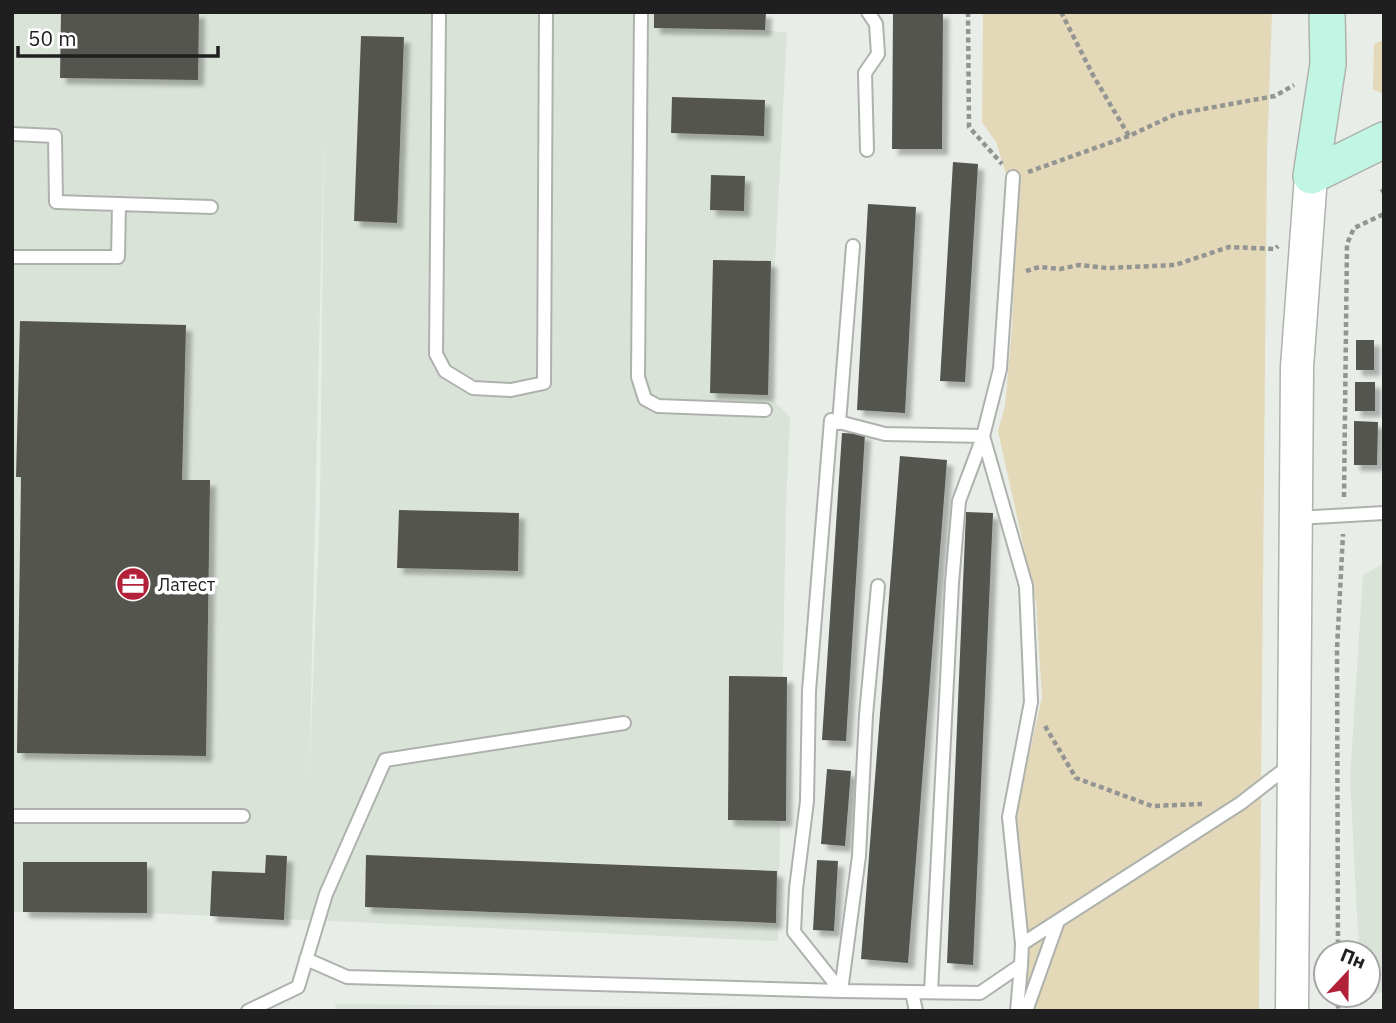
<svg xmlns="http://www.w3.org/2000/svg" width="1396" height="1023" font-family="'IBM Plex Sans',sans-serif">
<defs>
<filter id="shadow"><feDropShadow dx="6" dy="6" stdDeviation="2" flood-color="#0004"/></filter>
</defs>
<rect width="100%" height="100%" fill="#e8ede8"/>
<!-- built -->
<path fill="#dae3d8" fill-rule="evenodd" d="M12,12H766L765,30L787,33L768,395L790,417L786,508L778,941L147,913L12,912ZM324,131L320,506L309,782Z
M1384,563V991L1361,999V995H1368V953H1359L1350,778L1363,575Z
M335,1004L885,1009L891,1011H336Z"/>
<!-- green -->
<path fill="#e3d8b8" d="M983,12H1272L1267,153L1259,1011H1023L1027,931L1015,816L1042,697L1036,602L998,431L1005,406L1012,328L1016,206L996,142L982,122Z
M1384,40V94L1373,89L1374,44Z"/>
<!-- building -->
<path fill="#545550" filter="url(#shadow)" d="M61,12H199L198,80L60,78Z
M654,12H766L765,30L654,28Z
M893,12H943L942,149H892Z
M361,36L404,37L397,223L354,221Z
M672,97L765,100L764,136L671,133Z
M953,162L978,164L965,382L940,381Z
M711,175L745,176L744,211L710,210Z
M868,204L916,207L905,413L857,410Z
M713,260L771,261L768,395L710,393Z
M20,321L186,325L182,480H210L206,756L17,753L21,477H16Z
M1356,340H1374V370H1356Z
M1355,382H1375V411H1355Z
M1354,421L1378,422L1377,465H1354Z
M842,433L865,434L846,741L822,740Z
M900,456L947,460L908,963L861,959Z
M399,510L519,513L518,571L397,568Z
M966,512L993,513L973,965L947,963Z
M729,676L787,677L786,821L728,820Z
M827,769L851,771L845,846L821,844Z
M266,855L287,856L284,920L210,916L212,871L265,873Z
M366,855L777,871L776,923L365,907Z
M817,860L838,861L834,931L813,930Z
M23,862H147V913L23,912Z"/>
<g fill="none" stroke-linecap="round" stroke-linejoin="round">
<!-- service casing -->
<g stroke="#aeb2ad" stroke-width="16">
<path id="service" d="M439,12L436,354L445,371L473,388L511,390L544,383L546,12
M641,12L638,377L645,399L658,406L765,410
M12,134L55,136L56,202L211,207
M867,150L865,73L878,54L876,24L868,12
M12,257H118L119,205
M839,423L853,246
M983,436L1026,586L1031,702L1009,817L1022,944L1021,965L980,993L841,991L794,932L796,889L807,801L809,691L831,420L885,434L983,436L1000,369L1013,177
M1297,518L1384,513
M12,816H243
M1022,944L1241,803L1290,765
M306,959L347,977L841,991L859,856L866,715L878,586
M912,992L916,1011
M931,992L952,583L959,501L983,437
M248,1011L298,987L326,894L385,760L624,723
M1017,1011L1021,965
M1026,1011L1058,921"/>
</g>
<!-- tertiary casing -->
<g stroke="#aeb2ad" stroke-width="35">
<path id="tertiary" d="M1292,1011L1297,367L1311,176"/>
</g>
<!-- secondary casing -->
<g stroke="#aeb2ad" stroke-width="38">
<path id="secondary" d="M1311,176L1328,64L1327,12
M1311,176L1384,140"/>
</g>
<!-- path -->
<path stroke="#929592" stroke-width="4.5" stroke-dasharray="5 3.5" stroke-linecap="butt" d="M968,12L969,127L1002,164
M1061,12L1094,77L1129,136
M1028,172L1129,136L1176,114L1275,96L1294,85
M1381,192L1384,190
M1026,271L1039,267L1060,269L1079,265L1107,268L1175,265L1229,247L1275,249L1278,246
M1344,497L1347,244L1354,228L1384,214
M1045,726L1076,778L1152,806L1202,804
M1338,953L1337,649L1343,534
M1338,995V1011"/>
<!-- service -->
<use href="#service" stroke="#fff" stroke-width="12"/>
<!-- tertiary -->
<use href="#tertiary" stroke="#fff" stroke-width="32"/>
<!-- secondary -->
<use href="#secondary" stroke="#c1f6e5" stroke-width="35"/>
</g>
<!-- icons -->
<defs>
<g id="office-disc" transform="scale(1.75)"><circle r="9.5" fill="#b32039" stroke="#fff"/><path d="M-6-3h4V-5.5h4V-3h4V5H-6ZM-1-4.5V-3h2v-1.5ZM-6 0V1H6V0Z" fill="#fff"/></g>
</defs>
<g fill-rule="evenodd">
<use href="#office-disc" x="133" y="584"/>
</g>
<g text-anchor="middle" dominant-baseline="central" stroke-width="7" stroke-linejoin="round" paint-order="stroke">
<!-- poi labels -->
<g font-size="18" fill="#1e1f1e" stroke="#fff" text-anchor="start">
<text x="158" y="584">Латест</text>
</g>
</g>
<!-- border -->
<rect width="1396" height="1023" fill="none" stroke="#1e1f1e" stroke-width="28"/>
<!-- north arrow -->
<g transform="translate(1347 974) rotate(22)"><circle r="33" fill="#ffffff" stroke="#a5a5a5" stroke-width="2"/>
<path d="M0-5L12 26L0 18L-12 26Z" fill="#b32039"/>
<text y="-10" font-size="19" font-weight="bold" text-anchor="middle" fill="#1e1f1e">Пн</text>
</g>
<!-- scale -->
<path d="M18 46v10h200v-10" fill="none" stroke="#1e1f1e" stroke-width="3.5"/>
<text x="28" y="46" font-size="21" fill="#1e1f1e" stroke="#ffffff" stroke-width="5" paint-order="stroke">50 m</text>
</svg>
